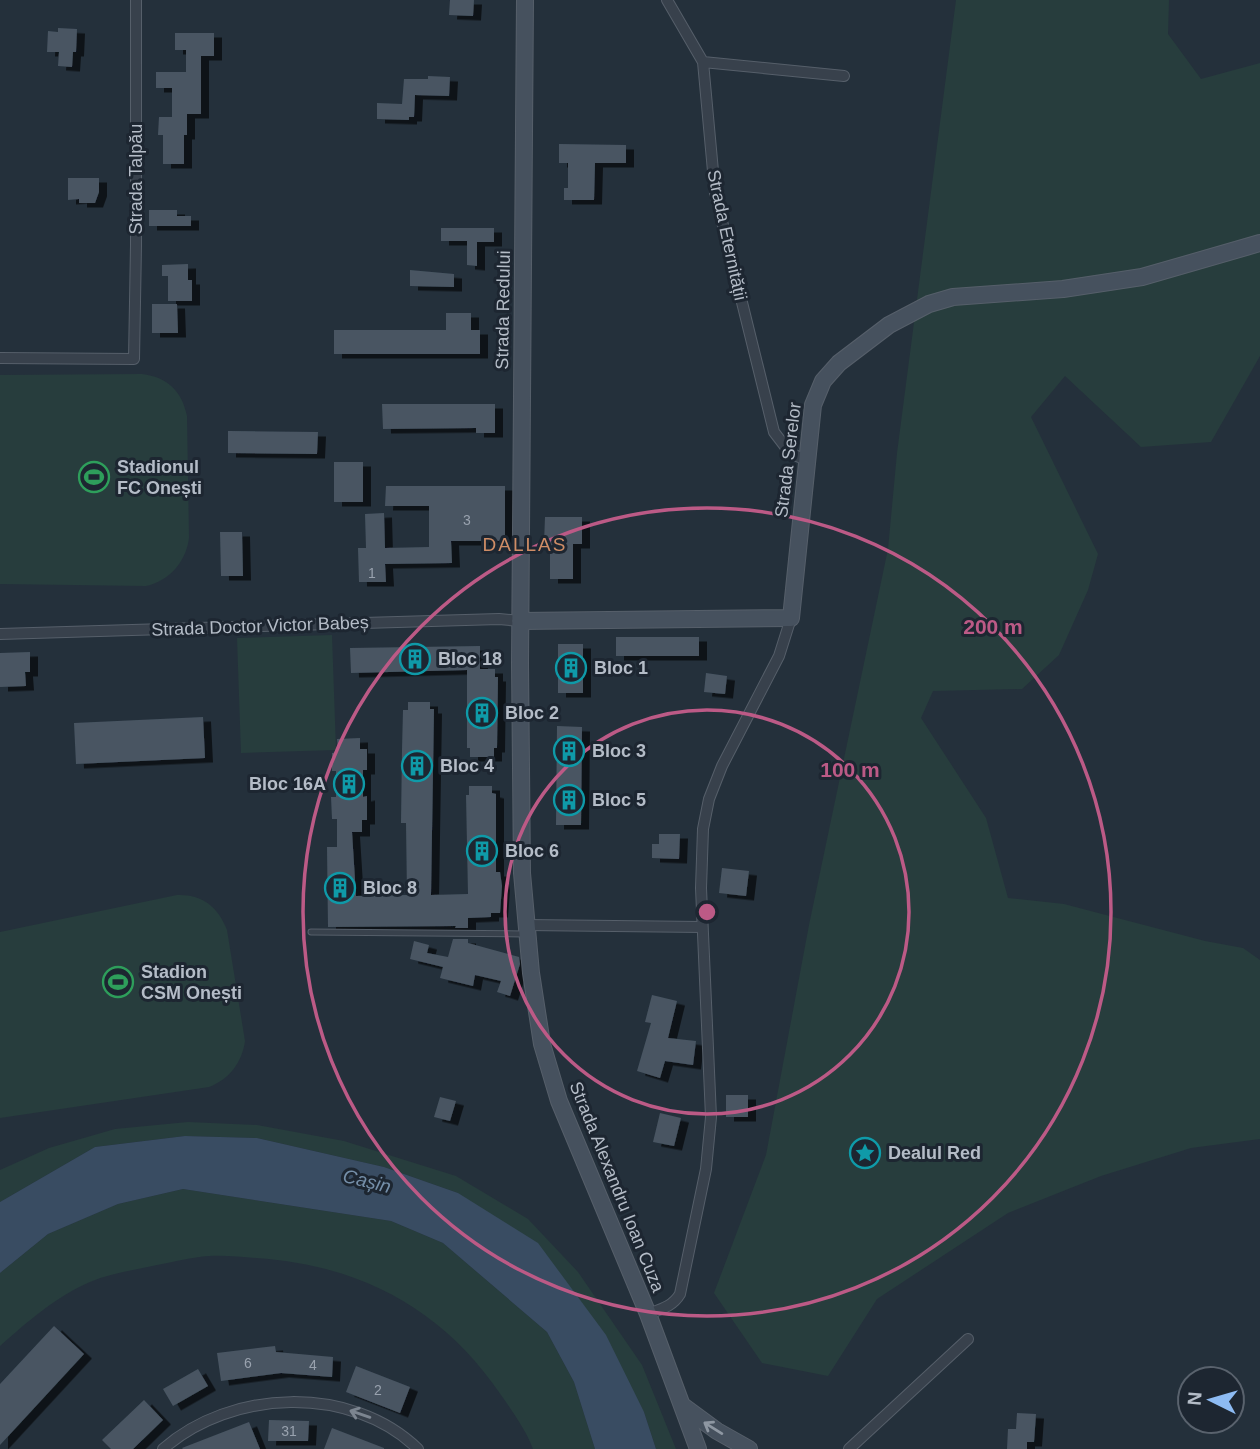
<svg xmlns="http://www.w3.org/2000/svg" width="1260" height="1449" font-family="Arial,sans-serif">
<defs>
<filter id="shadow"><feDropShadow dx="8" dy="4.5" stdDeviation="0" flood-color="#0009"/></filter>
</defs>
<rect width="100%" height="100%" fill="#24303b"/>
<!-- green -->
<path fill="#273d3d" d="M956,0H1169L1168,34L1201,79L1260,63V356L1211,442L1141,447L1065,376L1031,417L1098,554L1088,590L1059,655L1022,689L933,691L921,718L986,818L1008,898L1064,904L1205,941L1243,948L1260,960V1139L1191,1148L1101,1176L1008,1213L877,1299L828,1376L762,1363L714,1293L766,1155L809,925L888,549L897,453Z
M142,374C167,377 182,391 187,416L189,538C186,562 169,581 146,586L0,584V375Z
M332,635L336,750L241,753L237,638Z
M177,895C201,894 218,906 227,930L245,1041C242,1062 230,1079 209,1087L0,1118V932Z
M188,1122L257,1125L344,1141L456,1176L528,1219L578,1272L642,1365L676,1449H656L644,1412L458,1193L384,1167L257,1138L185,1136L95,1147L0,1202V1170L49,1148L115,1129Z
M183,1189L391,1221L443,1243L547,1332L574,1382L595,1449H533C526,1430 512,1411 501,1395C442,1308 360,1265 256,1258C241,1257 225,1255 209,1256C192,1257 174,1262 157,1265C135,1270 111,1273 90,1282C57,1296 27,1322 0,1346V1273L48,1234L118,1204Z"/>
<!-- water -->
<path fill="#394c62" d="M185,1136L257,1138L384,1167L458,1193L538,1243L606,1335L644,1412L656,1449H595L574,1382L547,1332L443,1243L391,1221L183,1189L118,1204L48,1234L0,1273V1202L95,1147Z"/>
<!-- building -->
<path fill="#485562" filter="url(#shadow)" d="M450,0H474L473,16L449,15Z
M58,28L77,29L76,52H73L72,67L58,66L59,52H47L48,31L58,32Z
M175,33H214V56H201V114H187V135H184V164H163V135H158L159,117H172V88H156V72H186V50H175Z
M428,76L450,77L449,96L415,95L414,117H409V120L377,119V103L402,104L404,79H428Z
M559,144L626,145V163H595L594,200H564V188H568V163H559Z
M68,178H99V192L95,203H79V199L68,200Z
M149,210H177V216H191V226H149Z
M441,228H494V242H477V266L467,265V241H441Z
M188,264V280H192V301H168V276H162V265Z
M410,270L454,274V287L410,286Z
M152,304H177L178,333H152Z
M446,313H471V330H480V354H334V330H446Z
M382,404H495V433H476V428L383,429Z
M228,431L318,432L317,454L228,453Z
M334,462H363V502H334Z
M386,486H505V541H451L452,563L385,564L386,582H359L358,548H366L365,514L384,513L385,548L429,547V506H385Z
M545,517H582V544H573V579H550V544H544Z
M220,532H242L243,576H221Z
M616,637H699V656H616Z
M558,644H583V693H558Z
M480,646V669H495V677H498L497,748H494V757H470V748H467V670L351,673L350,648Z
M30,652V672H25L26,686L0,687V653Z
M706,673L727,676L725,694L704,692Z
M408,702H430V709H434L431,895L468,894L466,795H469V786H492V793L496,794V872H500L502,886L500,913H491V917L468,918V928H455L456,926L328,927L327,847H337V819H332L331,797H336V771H332V753L338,752L337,739L360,738V749H367V770H363V797L367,796V820H362V832H352L356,896L407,895L406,823H401L402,750L403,710H408Z
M203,717L205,758L76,764L74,723Z
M557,726L582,727L581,825H556Z
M659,834H680L679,859L652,858V844H659Z
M722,868L749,871L746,896L719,893Z
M453,939H468V943L519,957L520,964L510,996L497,992L501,981L475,975L473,986L440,978L443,967L410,959L414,941L429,945L427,953L448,957Z
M652,995L677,1001L668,1038L696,1041L693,1065L665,1061L660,1078L637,1071L651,1023L645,1022Z
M726,1095H748V1117H726Z
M440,1097L456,1101L450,1121L434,1117Z
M660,1113L681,1118L674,1146L653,1142Z
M54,1326L84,1354L0,1445V1384Z
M275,1346L276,1352L333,1357L332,1377L281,1373L221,1381L217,1353Z
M356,1366L410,1387L400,1413L346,1392Z
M198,1369L208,1386L173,1406L163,1389Z
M144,1400L163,1420L133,1449H111L102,1440Z
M1017,1413L1036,1414L1034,1442H1027V1449H1007L1008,1429H1016Z
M269,1420L309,1421L308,1441H268Z
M249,1422L260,1449H183L182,1448Z
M332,1428L384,1448V1449H324Z"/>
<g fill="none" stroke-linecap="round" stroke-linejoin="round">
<!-- lane casing -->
<g stroke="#565f6a" stroke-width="7">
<path id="lane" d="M311,932L524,934"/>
</g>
<!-- street casing -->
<g stroke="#565f6a" stroke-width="12">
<path id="street" d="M667,0L703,62L715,193L774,432L790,453L806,460
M703,62L844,76
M0,358L134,359L136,245V0
M0,634L499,619L520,621
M526,925L702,927
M648,1314C662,1309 673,1306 680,1294L706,1169L711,1117L701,888L703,829L709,799L722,766L779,656L791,618
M163,1449C231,1389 351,1384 418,1449
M849,1449L968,1339"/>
</g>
<!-- secondary casing -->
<g stroke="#565f6a" stroke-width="18">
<path id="secondary" d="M525,0L520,663L522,873L531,973L542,1044L559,1101L648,1314L698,1449
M520,621L791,618L813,405L823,381L839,363L889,325L929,304L953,297L1063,289L1142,277L1260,243
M683,1406L717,1431L749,1449"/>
</g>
<!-- lane -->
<use href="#lane" stroke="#38414c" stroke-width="5"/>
<!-- street -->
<use href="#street" stroke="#38414c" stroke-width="10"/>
<!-- secondary -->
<use href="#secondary" stroke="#46515e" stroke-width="16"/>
</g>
<!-- one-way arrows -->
<defs><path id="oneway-shaft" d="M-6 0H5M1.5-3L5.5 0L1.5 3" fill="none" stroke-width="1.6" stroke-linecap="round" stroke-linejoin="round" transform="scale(1.75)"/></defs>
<use stroke="#7c8590" href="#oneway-shaft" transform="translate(360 1414) rotate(-161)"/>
<use stroke="#8e97a2" href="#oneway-shaft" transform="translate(713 1428) rotate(-148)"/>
<!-- distance rings -->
<g fill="none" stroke="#bc5a86" stroke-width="3.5">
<circle cx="707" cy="912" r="202"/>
<circle cx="707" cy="912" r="404"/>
</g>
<!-- icons -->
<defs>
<g id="stadium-ring" transform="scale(1.575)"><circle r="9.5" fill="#1d2631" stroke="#2e9e5b" stroke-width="1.5"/><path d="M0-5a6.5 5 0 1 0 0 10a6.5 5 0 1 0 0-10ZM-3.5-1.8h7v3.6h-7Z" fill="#2e9e5b"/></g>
<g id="building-ring" transform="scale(1.575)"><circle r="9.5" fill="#1d2631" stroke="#0f9aa8" stroke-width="1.5"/><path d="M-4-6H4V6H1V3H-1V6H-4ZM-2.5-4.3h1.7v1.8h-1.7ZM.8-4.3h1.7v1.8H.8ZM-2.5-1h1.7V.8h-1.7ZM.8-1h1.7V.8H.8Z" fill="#0f9aa8"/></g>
<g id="sight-ring" transform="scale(1.575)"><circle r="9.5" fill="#1d2631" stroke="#0f9aa8" stroke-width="1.5"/><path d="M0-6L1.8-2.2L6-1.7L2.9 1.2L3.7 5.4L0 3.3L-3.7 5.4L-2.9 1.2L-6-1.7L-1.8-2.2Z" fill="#0f9aa8"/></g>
</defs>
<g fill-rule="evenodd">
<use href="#stadium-ring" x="94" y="477"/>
<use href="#building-ring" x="415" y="659"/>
<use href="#building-ring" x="571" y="668"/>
<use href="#building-ring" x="482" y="713"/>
<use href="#building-ring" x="569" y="751"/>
<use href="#building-ring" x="417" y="766"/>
<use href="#building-ring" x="349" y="784"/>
<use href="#building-ring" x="569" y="800"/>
<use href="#building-ring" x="482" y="851"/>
<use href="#building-ring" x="340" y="888"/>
<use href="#stadium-ring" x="118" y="982"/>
<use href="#sight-ring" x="865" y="1153"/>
</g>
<g text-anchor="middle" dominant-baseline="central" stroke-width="6" stroke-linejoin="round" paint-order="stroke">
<!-- number labels -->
<g font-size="14" fill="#99a2ae">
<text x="467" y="520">3</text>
<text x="372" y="573">1</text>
<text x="248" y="1363">6</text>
<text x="313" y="1365">4</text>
<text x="378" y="1390">2</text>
<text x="289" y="1431">31</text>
</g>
<!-- street labels -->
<g font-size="18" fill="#b4bcc7" stroke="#1d2631">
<text transform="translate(136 179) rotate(-90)">Strada Talpău</text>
<text transform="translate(727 235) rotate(78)">Strada Eternității</text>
<text transform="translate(503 310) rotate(-89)">Strada Redului</text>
<text transform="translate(788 460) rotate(-83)">Strada Serelor</text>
<text transform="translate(260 626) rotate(-2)">Strada Doctor Victor Babeș</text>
<text transform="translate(617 1187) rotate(68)">Strada Alexandru Ioan Cuza</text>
</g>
<!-- poi labels -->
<g font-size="18" font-weight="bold" fill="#b4bcc7" stroke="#1d2631" text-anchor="start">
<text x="117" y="467">Stadionul<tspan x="117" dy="21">FC Onești</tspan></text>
<text x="438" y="659">Bloc 18</text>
<text x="594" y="668">Bloc 1</text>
<text x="505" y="713">Bloc 2</text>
<text x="592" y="751">Bloc 3</text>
<text x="440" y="766">Bloc 4</text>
<text x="326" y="784" text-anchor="end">Bloc 16A</text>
<text x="592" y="800">Bloc 5</text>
<text x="505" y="851">Bloc 6</text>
<text x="363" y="888">Bloc 8</text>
<text x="141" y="972">Stadion<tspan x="141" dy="21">CSM Onești</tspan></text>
<text x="888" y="1153">Dealul Red</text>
</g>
<!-- neighbourhood labels -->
<g font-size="19" letter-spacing="2" fill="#cf8d66" stroke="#1d2631">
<text x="525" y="544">DALLAS</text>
</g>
<!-- water labels -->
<g font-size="19" font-style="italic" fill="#758fa9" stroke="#1d2631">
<text transform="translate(367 1181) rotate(14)">Cașin</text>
</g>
</g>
<circle cx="707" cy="912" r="10" fill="#bc5a86" stroke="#1d2631" stroke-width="3.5"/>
<g font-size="21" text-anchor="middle" font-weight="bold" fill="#bc5a86" stroke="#1d2631" stroke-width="6" stroke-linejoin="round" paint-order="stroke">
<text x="993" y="634">200 m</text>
<text x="850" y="777">100 m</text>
</g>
<!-- north arrow -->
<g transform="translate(1211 1400) rotate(275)"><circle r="33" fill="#1d2631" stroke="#59626d" stroke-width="2"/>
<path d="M0-5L12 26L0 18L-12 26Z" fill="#8dbbf3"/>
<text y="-10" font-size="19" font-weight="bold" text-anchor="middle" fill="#b4bcc7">N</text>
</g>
</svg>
